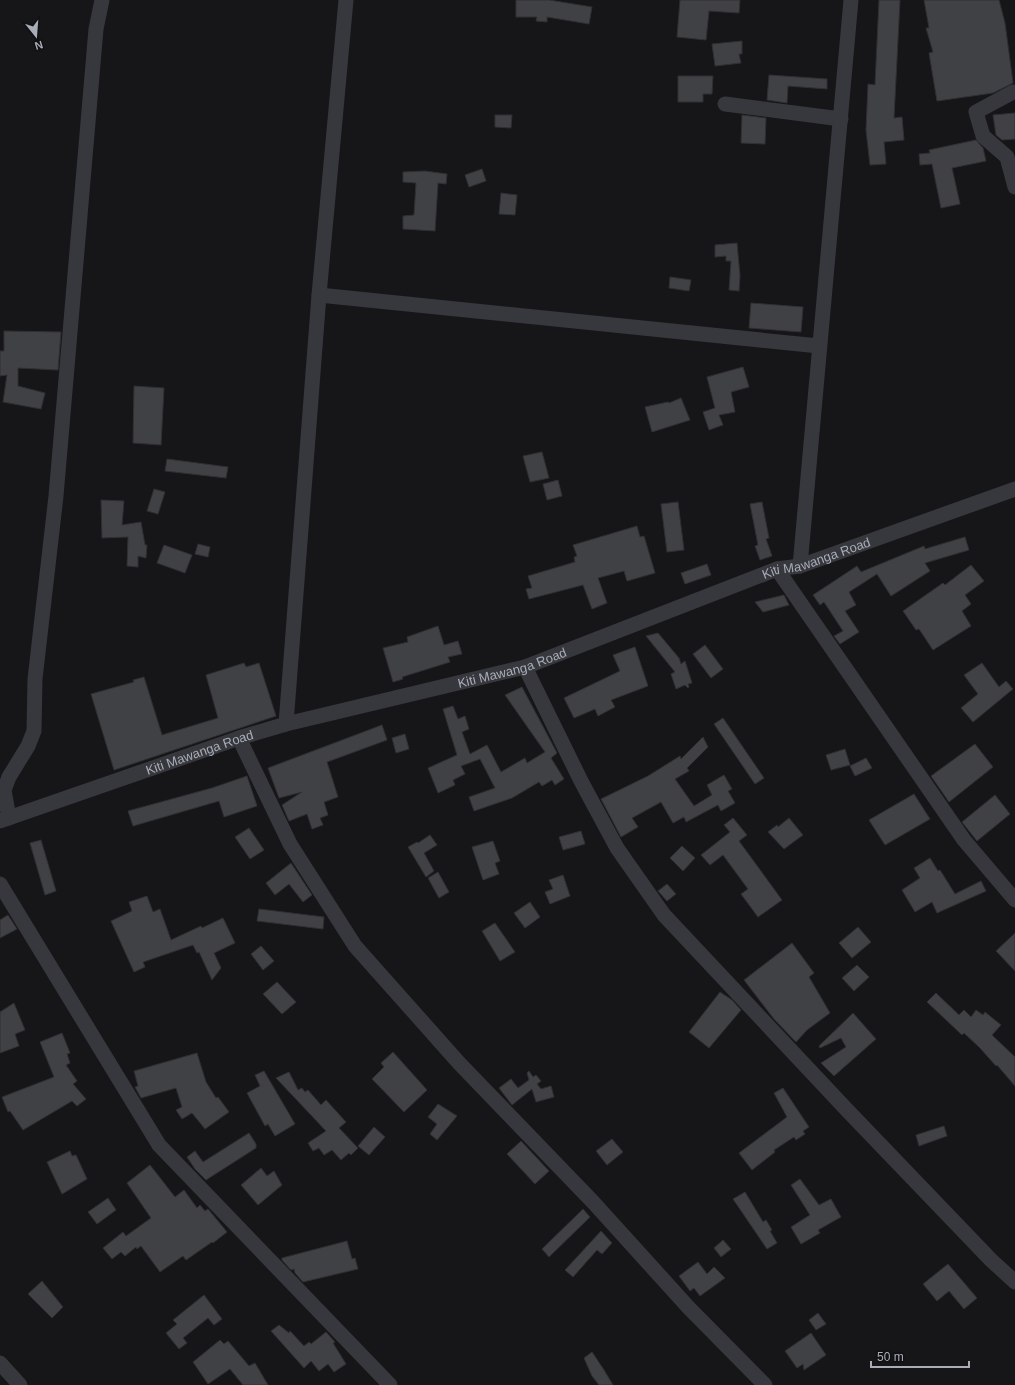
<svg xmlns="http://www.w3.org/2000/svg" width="1015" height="1385" font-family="Arial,sans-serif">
<rect width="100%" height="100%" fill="#161618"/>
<!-- building -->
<path fill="#404145" stroke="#303034" d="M516,0H549L592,7L589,24L547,17V22L536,21L537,17H516Z
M680,0H740L739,13L709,11L706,40L677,37Z
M879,0H900L894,118L902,117L904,140L884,142L886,164L870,165L866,130L868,84L875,85Z
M924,0H999L1005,23L1013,83L993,93L937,101L929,53L933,52L926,28H929Z
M742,41V54H739L741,63L715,66L712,44Z
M769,75L827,79V89L788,86L787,103L767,100Z
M678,76H713L712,94H703V102H678Z
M1015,113V139L1002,140L996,135L993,115Z
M495,115H512L511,128L495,127Z
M742,115L766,118L765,144L741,143Z
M976,140L983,148L986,161L952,168L960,204L941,208L932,164L920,165L919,154L930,153L929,150Z
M482,169L486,181L469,187L465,175Z
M425,171L447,174L446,184L438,183L435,231L403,229V216L414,215L416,183L403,182V172Z
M501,193L517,195L515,215L499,214Z
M737,243L740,276L739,291L729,290L731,261H726V256L715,257V245Z
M670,277L691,280L689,291L669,288Z
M751,303L803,307L801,332L749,328Z
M4,331L61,332L58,370L18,368V386L45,393L41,409L3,402L7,375L0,376V351H4Z
M743,367L749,387L731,392L735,412L719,415L723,425L709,430L703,412L715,408L707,377Z
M134,386L164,388L161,445L133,443Z
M681,398L690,420L652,432L645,407L668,402L669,403Z
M542,452L549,478L530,482L523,456Z
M167,459L228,467L226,478L165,471Z
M558,480L562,496L547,500L543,484Z
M154,489L165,492L158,514L147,511Z
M101,500L124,501L122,525L141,522L145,545H147L146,558L138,556V567L127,566L128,537L102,538Z
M678,502L684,550L667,552L661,504Z
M762,502L769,538L766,539L772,556L760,560L755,546L758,545L750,504Z
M637,526L640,537L644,536L655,573L627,581L624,571L598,578L607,603L592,609L583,585L529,599L526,589L532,588L528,576L575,562L574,557L577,556L573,545Z
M965,537L969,550L925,563L930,571L891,596L877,574L849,592L856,605L845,611L859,632L840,644L834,636L843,631L824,602L820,605L813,595L857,566L861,572L924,546L925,549Z
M198,544L210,547L208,557L195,554Z
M164,545L192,555L185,573L157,563Z
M707,564L711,575L685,584L681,573Z
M971,565L984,581L965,595L971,604L962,611L971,626L933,650L919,629L916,630L903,611L943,583L945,585Z
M784,595L789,605L763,612L755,602Z
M438,626L444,645L458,641L462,654L448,657L450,662L402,677L403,679L393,682L383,648L408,642L407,637Z
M658,633L679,658L681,664L685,661L692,683L688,684L689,687L688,688L685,685L676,689L671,674L675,672L646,636Z
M705,645L723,669L711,678L693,654Z
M635,647L648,686L611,700L615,707L598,716L595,709L574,718L564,698L620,671L613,655Z
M244,663L246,667L259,663L276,716L114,770L91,694L134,682L133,680L144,677L162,735L218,718L206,675Z
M982,663L999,687L1006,681L1013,689L973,722L961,708L978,694L964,675Z
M522,687L557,753L551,758L564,779L555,785L552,780L542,786L539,782L512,798L474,811L469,797L495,788L480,759L461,766L465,774L453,780L455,785L438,793L428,768L457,755L443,709L453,706L458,719L465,716L469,729L462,732L470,754L487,745L501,772L525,758L527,763L545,752L505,695Z
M723,718L764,778L755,784L714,724Z
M382,725L387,740L327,762L338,797L324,802L328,815L320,818L323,825L312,829L307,814L289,821L282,805L302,792L279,798L268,768Z
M405,734L409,749L396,753L392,738Z
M703,737L708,747L687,768L689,771L675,779L694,806L712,795L707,785L724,775L732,789L728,791L735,803L721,811L718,805L686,822L684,817L673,823L661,802L632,818L638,827L621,837L601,799L648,776L680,756L681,759Z
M975,744L993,767L949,802L931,776Z
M845,749L850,765L831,770L826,755Z
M866,758L872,768L855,776L850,766Z
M247,776L257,806L224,817L219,801L133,826L128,811L212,788Z
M914,794L930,819L885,845L869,820Z
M995,795L1010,814L977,841L962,822Z
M733,818L747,835L739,841L782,900L758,917L741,894L748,889L723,855L710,865L701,855L730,832L724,825Z
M789,818L803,835L784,849L768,832L777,825L778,827Z
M249,828L264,850L250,859L235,837Z
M581,831L585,844L563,850L559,837Z
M430,835L437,845L424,853L434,871L426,877L408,847L417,842L418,843Z
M41,840L56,891L45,895L30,843Z
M493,841L500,861L495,863L499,874L483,880L472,847Z
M682,846L695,858L683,871L670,858Z
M930,858L938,871L940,870L955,894L981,881L986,891L937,913L932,902L915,912L902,890L920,878L914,868Z
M291,863L312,895L303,902L289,884L275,895L266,883Z
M438,872L449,892L439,898L428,878Z
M563,875L570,896L550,904L545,892L553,889L549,880Z
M667,884L676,894L667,901L658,891Z
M147,896L153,912L160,909L171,940L201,926L202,928L223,918L235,943L214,953L221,968L212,980L199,952L197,953L193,945L143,962L145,967L134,972L111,921L132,911L129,902Z
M530,902L540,917L525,928L514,913Z
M259,909L324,917L323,929L257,921Z
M8,915L17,929L0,938V920Z
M495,923L515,952L500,961L482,931Z
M858,927L871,942L852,958L839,943Z
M1015,933V971L996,951Z
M792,943L814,973L809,977L830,1013L807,1030L796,1042L774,1019L744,980Z
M261,946L274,961L263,970L251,954Z
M857,965L869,977L854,991L842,978Z
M277,982L296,1002L282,1014L263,994Z
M720,992L732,1000L741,1010L709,1048L689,1032Z
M936,993L959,1015L964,1010L971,1017L976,1010L983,1015L985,1012L1001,1025L992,1035L1015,1057V1086L997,1065L996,1066L980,1048L964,1033L962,1035L927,1002Z
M14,1003L25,1030L15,1034L19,1046L0,1053V1012Z
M853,1013L876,1039L834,1076L821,1063L846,1047L841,1038L820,1048L819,1046Z
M62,1033L70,1053L67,1054L70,1063L66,1065L77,1081L73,1084L86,1099L77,1106L72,1101L23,1130L10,1111L8,1112L2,1097L54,1077L40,1042Z
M393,1052L427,1090L404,1112L372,1079L384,1067L381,1063Z
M197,1053L206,1082L216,1098L218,1097L229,1112L205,1129L192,1113L182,1119L176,1110L182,1107L176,1088L141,1098L135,1087L138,1086L134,1071Z
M264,1071L295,1124L275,1136L268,1124L265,1126L247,1093L260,1086L255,1075Z
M529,1071L533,1077L536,1075L541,1081L537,1084L541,1089L551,1086L554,1097L536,1102L532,1089L512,1105L499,1088L511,1079L518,1088L529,1080L527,1073Z
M289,1072L298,1090L302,1088L305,1092L308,1090L321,1105L326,1100L346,1122L339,1128L358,1148L351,1155L349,1153L341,1160L332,1150L324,1155L319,1148L313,1151L308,1143L326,1131L276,1078Z
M783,1088L809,1127L803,1131L805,1134L796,1140L794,1137L774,1150L775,1152L752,1170L739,1153L787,1117L774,1093Z
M438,1104L457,1116L437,1140L430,1134L437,1124L428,1117Z
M944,1126L947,1136L919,1146L916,1135Z
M374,1127L385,1137L369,1155L358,1146Z
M249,1133L256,1144V1148L206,1180L195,1169L187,1157L195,1151L203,1162Z
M612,1139L623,1152L607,1165L596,1151Z
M521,1141L549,1171L535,1184L507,1154Z
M70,1151L72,1156L76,1155L87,1179L62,1194L47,1162Z
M150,1165L175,1197L184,1190L197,1208L200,1205L205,1211L208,1209L227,1232L213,1243L212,1242L186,1260L183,1256L160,1272L141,1246L137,1249L136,1247L125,1256L121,1252L112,1259L103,1248L123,1232L126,1236L151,1218L127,1183Z
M261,1168L267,1176L274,1171L282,1185L258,1205L241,1185Z
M800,1179L819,1205L831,1199L841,1217L818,1230L820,1233L801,1244L791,1227L810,1215L791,1185Z
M745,1192L763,1222L766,1220L772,1230L770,1231L777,1243L767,1249L733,1199Z
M108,1198L116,1210L97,1224L88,1212Z
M583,1209L590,1217L549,1257L542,1249Z
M601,1231L612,1243L602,1254L597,1250L573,1277L565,1270Z
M723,1240L731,1249L721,1257L714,1248Z
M347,1241L352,1259L355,1258L358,1269L303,1282L295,1273L294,1269L291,1270L282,1260V1258Z
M698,1262L707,1274L714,1267L725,1278L700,1296L694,1288L690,1291L679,1276Z
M948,1264L977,1298L964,1309L949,1291L937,1301L923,1284Z
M42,1281L63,1307L52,1318L28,1294Z
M204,1295L222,1319L214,1325L208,1318L183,1338L187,1343L179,1349L166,1333L177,1324L173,1320Z
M818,1313L826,1324L816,1330L809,1320Z
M279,1325L289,1333L290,1331L304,1346L309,1342L311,1344L326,1332L335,1342L333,1343L346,1364L334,1372L328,1364L319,1371L311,1361L304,1368L271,1331Z
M811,1333L826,1355L804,1370L803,1364L797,1368L785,1351Z
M220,1340L224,1344L228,1341L249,1366L255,1363L268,1385H243L230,1369L208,1384L193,1362Z
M592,1352L604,1370L613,1385H599L592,1376L584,1358Z"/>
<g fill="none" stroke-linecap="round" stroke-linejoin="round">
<!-- minor -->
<g stroke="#37383d" stroke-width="15">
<path d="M1013,92L976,112L983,136L1007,157L1015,187"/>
<path d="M725,104L841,119"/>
<path d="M319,295L819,346"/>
<path d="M800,566L851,0"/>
<path d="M777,569L964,840L1015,900"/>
<path d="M525,667L581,781L617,848L664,915L847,1110L991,1260L1015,1282"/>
<path d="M286,724L319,295L346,0"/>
<path d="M239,738L290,844L355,946L459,1063L593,1202L689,1308L765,1385"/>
<path d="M9,818L4,790L9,777L28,746L34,731L35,679L56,496L96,29L102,0"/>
<path id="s1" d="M0,821L239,738L286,724L525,667L777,569L800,566L1015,489"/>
<path d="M0,884L159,1145L390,1385"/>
<path d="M0,1363L20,1385"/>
</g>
</g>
<g text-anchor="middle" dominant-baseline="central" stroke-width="4" stroke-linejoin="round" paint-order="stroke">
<!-- street labels -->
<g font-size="13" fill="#a8adb8" stroke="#111113">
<text stroke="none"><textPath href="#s1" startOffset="859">Kiti Mawanga Road</textPath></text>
<text stroke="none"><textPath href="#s1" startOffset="535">Kiti Mawanga Road</textPath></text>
<text stroke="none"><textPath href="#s1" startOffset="211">Kiti Mawanga Road</textPath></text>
</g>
</g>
<!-- north arrow -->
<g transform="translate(36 36) rotate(163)" stroke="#111113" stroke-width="3" paint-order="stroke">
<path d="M0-3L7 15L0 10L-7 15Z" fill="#a8adb8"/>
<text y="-6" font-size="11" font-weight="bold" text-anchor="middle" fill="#a8adb8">N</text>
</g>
<!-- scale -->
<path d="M871 1361v6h98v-6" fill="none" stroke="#a8adb8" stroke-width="2"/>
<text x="877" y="1361" font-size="12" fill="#a8adb8" stroke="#111113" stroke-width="3" paint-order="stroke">50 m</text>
</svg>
